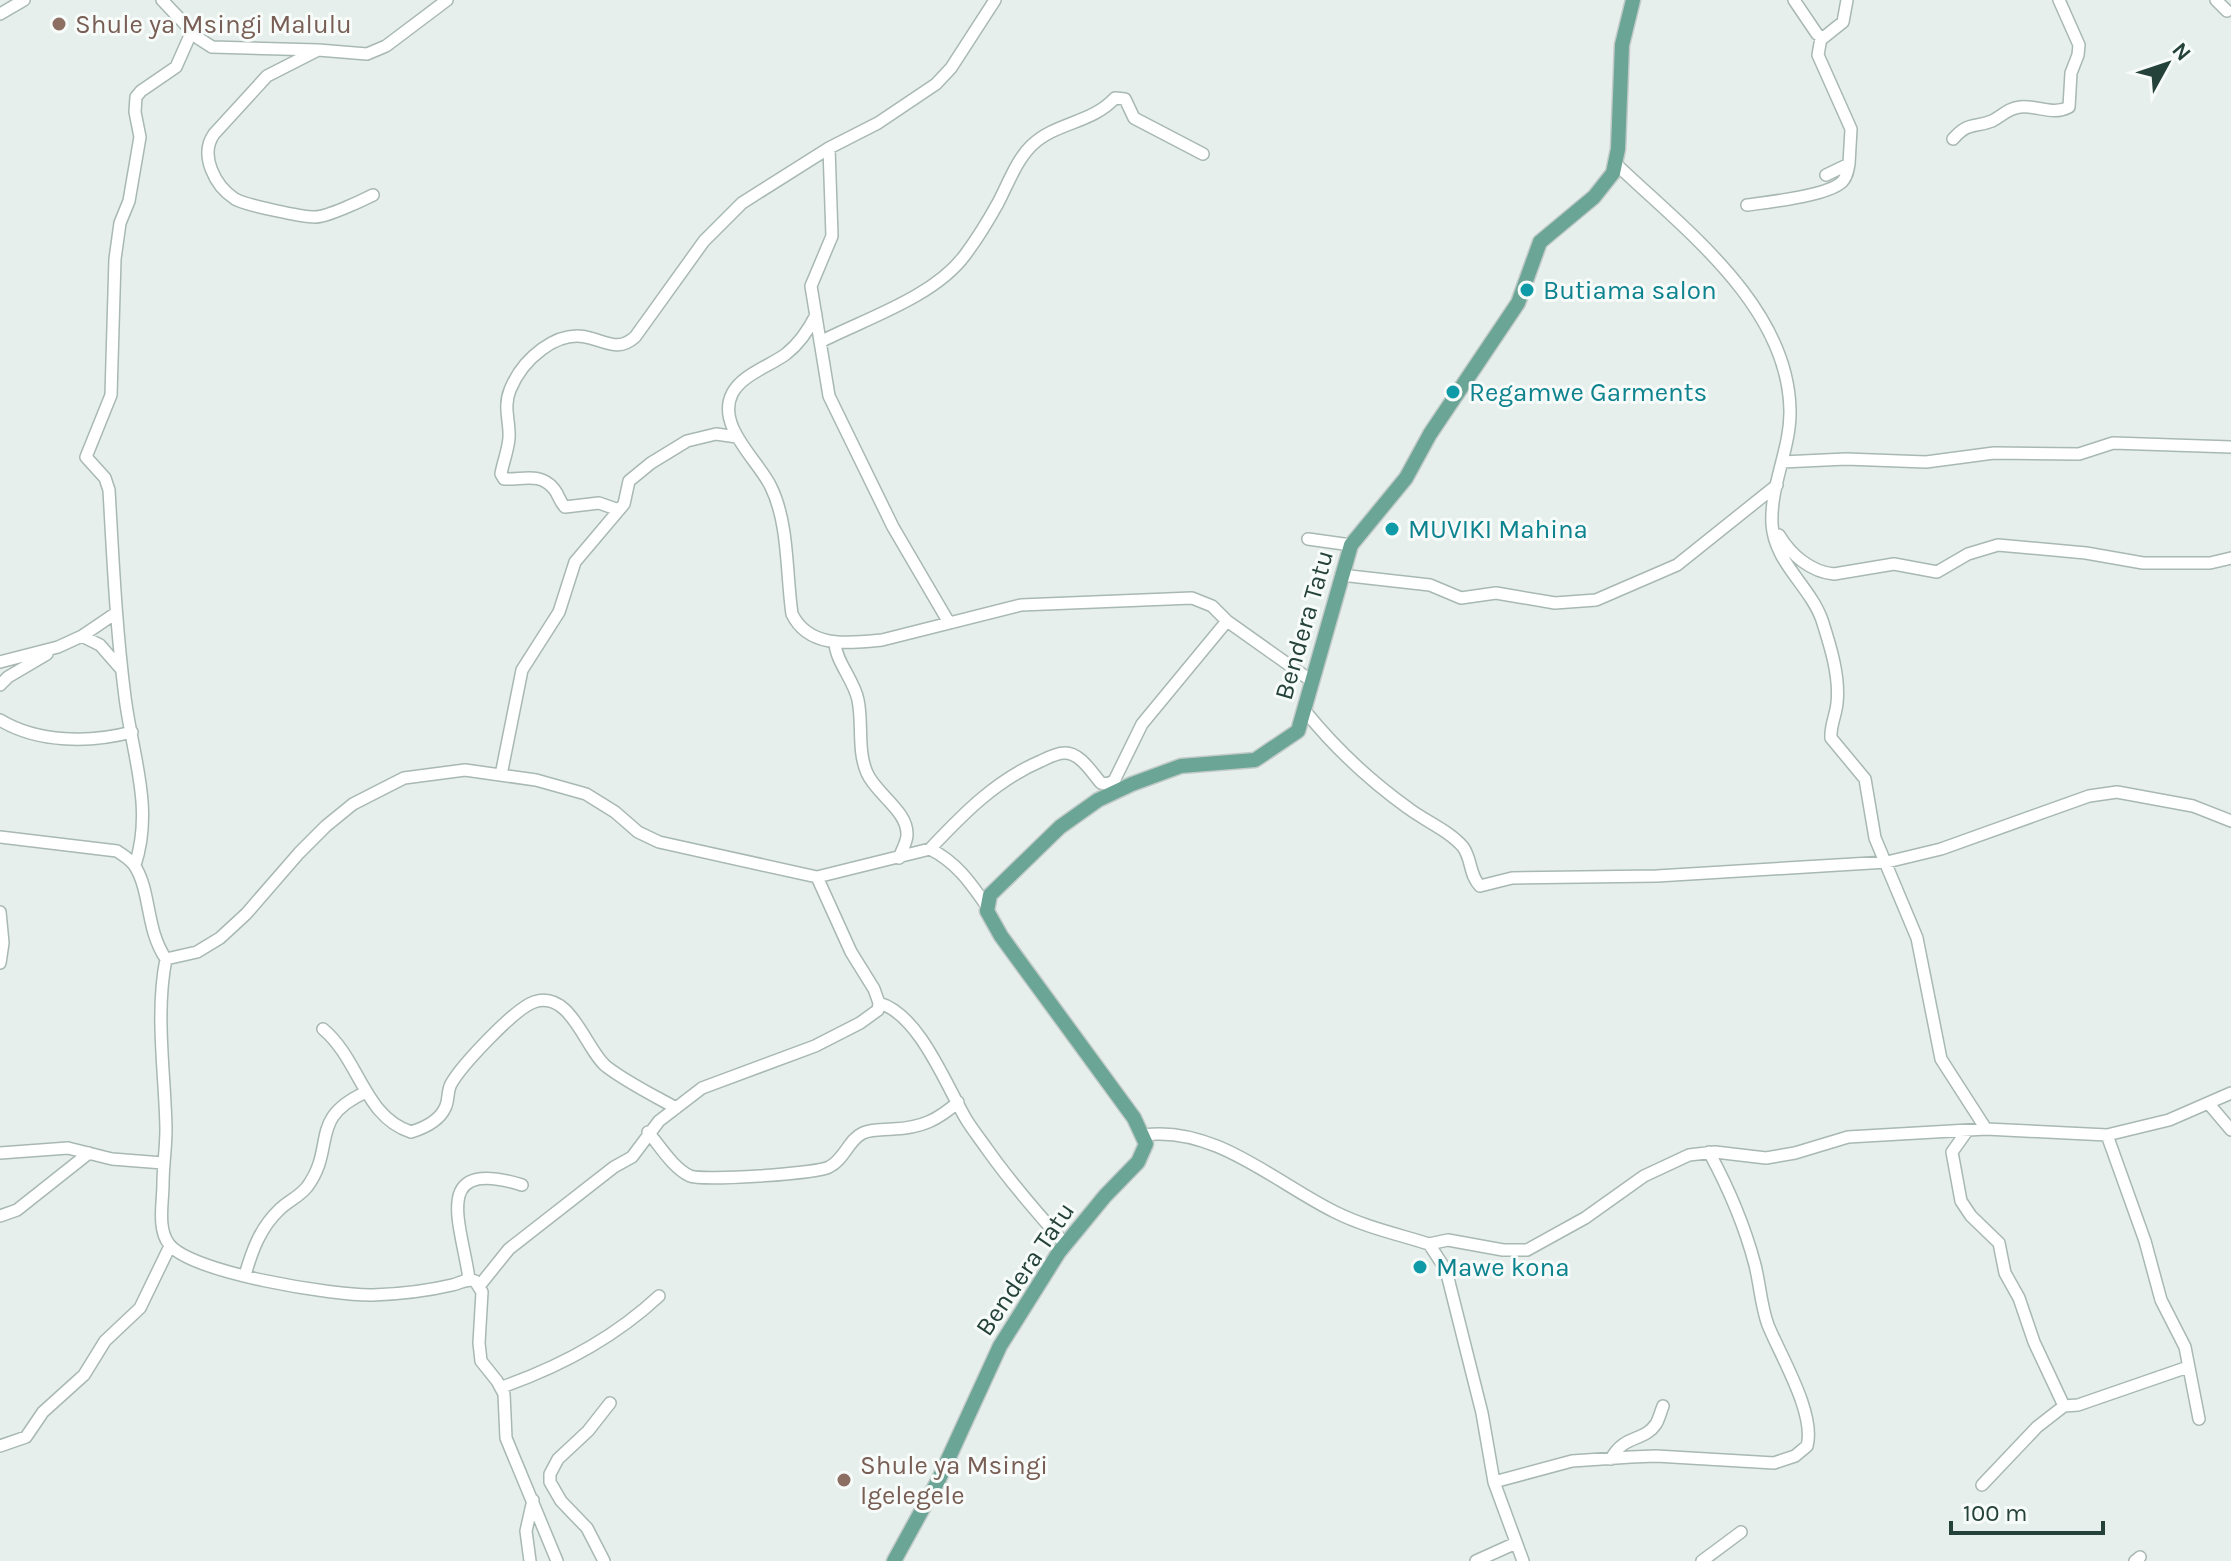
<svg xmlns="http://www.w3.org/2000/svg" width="2231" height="1561" font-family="Karla,sans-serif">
<rect width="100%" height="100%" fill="#e6efeb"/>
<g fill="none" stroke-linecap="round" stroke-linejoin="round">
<!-- minor casing -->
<g stroke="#a8b8b2" stroke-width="14">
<path id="minor" d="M162,0L198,38L212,47L318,50L367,54L386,46L447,0
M1794,0L1817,34L1823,38L1843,22L1847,0
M2216,0L2227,11
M0,14L24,0
M1821,38L1818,55L1851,129L1849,164L1826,175
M318,50L267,76L214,134C199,155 215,186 235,199C245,205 302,217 315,217C327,217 361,201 373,195
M1953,139C1969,121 1974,128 1992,121C2002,116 2008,108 2020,107C2038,105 2052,116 2069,107L2071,73L2078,55L2079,45L2059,0
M829,148L832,236L811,286L829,396L893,527L948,621
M1616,164C1684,229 1788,306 1790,410C1791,448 1770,485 1772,524C1774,562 1810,586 1822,620C1830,645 1840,676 1837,703C1836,715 1830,726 1831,738L1865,779L1875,838L1917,938L1941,1059L1986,1129
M1747,205C1769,202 1827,196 1842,182C1847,177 1848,170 1849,164
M816,315C808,331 800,343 786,354C770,366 741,375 732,394C716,426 759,461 771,487C789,524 786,573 792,614C809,649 850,643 882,640L1021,605L1192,598L1212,606L1227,621L1313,682
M820,342C865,319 934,297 965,255C977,239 988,221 998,203C1008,184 1016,161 1031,146C1055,122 1091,124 1115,98L1125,99L1134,118L1203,154
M1782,462L1846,459L1926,462L1994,453L2079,454L2113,443L2231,447
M619,510L599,503L565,507C559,501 559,495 554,489C540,472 523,480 504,479L501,474C503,462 508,451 509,438C510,421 503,407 510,390C522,360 557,328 590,338C609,343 619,351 635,337L704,241L742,203L829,148L878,123L936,84L951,68L995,0
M1779,535C1791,555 1811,572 1834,574L1894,564L1937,572L1968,554L1998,545L2086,553L2143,563H2210L2231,558
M1308,539L1351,545
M1341,575L1430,585L1461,598L1496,593L1555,603L1596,600L1677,565L1777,485
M82,636L100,645L121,669
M835,643C836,662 854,680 858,700C863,724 857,750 867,773C876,794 908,811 907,835C907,842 901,852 899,858
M0,662L58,647L82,636L116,613
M0,685L8,677L47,654
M1305,711C1335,748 1369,780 1408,808C1425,821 1450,831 1463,847C1472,859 1469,875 1480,886L1512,878L1657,876L1887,862L1941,849L2089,796L2117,792L2193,806L2231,821
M0,720C38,743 90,743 132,732
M501,775L522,670L559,612L575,562L624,504L629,481L651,463L687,441L716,434L737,437
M1115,787L1114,781L1142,724L1227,621
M0,837L117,851C124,856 132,860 136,868C151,894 146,930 166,959L197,952L220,938L246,914L299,853L326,826L353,804L404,778L465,770L536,780L586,794L615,812L638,832L659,842L817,877L930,849C956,862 970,882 986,905
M930,849C963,814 996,780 1041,761C1047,758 1057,753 1064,753C1080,752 1092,773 1101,783L1107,784L1114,781
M135,865C154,808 132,754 125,697C116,628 113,559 109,490L105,478L86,457L111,395L115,259L120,223L129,201L140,137L135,112L136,97L141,91L176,67L192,31
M0,912L3,943L0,963
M166,959C155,1014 165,1073 166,1129C166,1148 163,1166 163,1184C163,1202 157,1229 169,1244C191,1273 335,1296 373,1295C400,1294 427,1291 452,1285C461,1283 467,1278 475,1281L482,1292L479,1343L481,1361L497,1381L504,1394L506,1438L557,1561
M879,1003C919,1014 946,1085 966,1119C972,1129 980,1139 987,1149C1011,1183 1038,1214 1066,1245
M323,1029C360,1060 364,1117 411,1132C424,1128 439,1121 445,1108C449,1101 447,1091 451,1084C461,1066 514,1009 534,1002C571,989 586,1051 607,1067C628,1083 653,1095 676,1108
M2209,1104L2231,1130
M1967,1131L1952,1152L1961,1201L1971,1216L1999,1243L2005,1273L2019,1298L2034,1342L2064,1406
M648,1132C660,1146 673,1168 690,1176C702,1181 816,1174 829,1167C844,1160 849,1139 863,1133C872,1129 883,1130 893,1129C921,1128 938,1120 958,1102
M1144,1135C1214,1125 1276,1183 1335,1212C1365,1227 1397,1234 1429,1244L1446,1270L1482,1413L1494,1482L1523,1561
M2107,1135L2145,1241L2161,1300L2185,1347L2199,1419
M0,1153L68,1148L112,1159L163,1163
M0,1216L17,1210L89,1153
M1429,1244L1448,1240L1503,1250H1527L1585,1218L1644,1176L1689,1155L1715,1152L1766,1158L1795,1153L1848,1137L1986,1129L2107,1135L2169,1120L2231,1093
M245,1275C252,1251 260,1228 279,1210C288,1201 299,1197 307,1187C337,1146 307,1119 366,1092
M469,1279C462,1226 429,1156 522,1185
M480,1285L509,1249L614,1167L632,1157L659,1121L702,1088L815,1046L860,1023L878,1010L879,1003L874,989L851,952L817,877
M502,1387C559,1367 615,1337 659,1296
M0,1446L26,1437L43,1412L84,1375L105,1341L140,1308L170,1246
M1611,1459C1624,1434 1644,1442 1656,1424C1659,1419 1661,1411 1663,1406
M1494,1482L1572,1461L1631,1457L1656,1456L1774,1463L1795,1456L1807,1446C1816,1414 1780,1355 1768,1325C1761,1306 1760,1285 1755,1265C1745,1227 1728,1187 1709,1152
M1982,1485L2037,1427L2064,1406L2078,1405L2188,1367
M530,1561L526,1531L533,1500
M604,1561L587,1528L561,1501L550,1482V1474L558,1459L588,1431L610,1403
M1476,1561L1516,1543
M1702,1561L1741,1532
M2135,1561L2140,1557"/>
</g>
<!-- major casing -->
<g stroke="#c2cac8" stroke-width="17">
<path id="major" d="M894,1561L939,1479L1000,1346L1059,1252L1105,1196L1138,1162L1146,1144L1134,1118L1001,936L987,911L990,895L1060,827L1098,800L1132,784L1181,766L1255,760L1298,731L1351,545L1406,478L1430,434L1518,303L1540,242L1594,197L1613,173L1618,149L1622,45L1633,0"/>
</g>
<!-- minor -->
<use href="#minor" stroke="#fff" stroke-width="11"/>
<!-- major -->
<use href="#major" stroke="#6aa596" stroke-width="14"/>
</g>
<!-- markers -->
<g fill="#8d6e63" stroke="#f7fbf9" stroke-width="3">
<circle cx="59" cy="24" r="8"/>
<circle cx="844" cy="1480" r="8"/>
</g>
<g fill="#0f9aa8" stroke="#f7fbf9" stroke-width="3">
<circle cx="1527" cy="290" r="8"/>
<circle cx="1453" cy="392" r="8"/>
<circle cx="1392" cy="529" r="8"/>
<circle cx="1420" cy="1267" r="8"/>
</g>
<g text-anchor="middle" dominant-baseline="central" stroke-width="6" stroke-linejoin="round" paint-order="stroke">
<!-- education labels -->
<g font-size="26" fill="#785e54" stroke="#f7fbf9" text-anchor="start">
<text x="75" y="24">Shule ya Msingi Malulu</text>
<text x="860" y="1465">Shule ya Msingi<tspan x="860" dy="30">Igelegele</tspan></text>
</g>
<!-- culture labels -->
<g font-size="26" fill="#0d838f" stroke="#f7fbf9" text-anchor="start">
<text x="1543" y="290">Butiama salon</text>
<text x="1469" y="392">Regamwe Garments</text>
<text x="1408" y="529">MUVIKI Mahina</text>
<text x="1436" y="1267">Mawe kona</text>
</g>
<!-- street labels -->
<g font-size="26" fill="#24423a" stroke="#f7fbf9">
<text transform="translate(1304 625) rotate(-74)">Bendera Tatu</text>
<text transform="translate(1025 1269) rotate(-56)">Bendera Tatu</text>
</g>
</g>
<!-- north arrow -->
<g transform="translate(2167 64) rotate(50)" stroke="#f7fbf9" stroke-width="6" paint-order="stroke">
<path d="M0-6L14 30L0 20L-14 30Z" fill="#24423a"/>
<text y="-12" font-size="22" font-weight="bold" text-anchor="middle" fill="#24423a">N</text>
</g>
<!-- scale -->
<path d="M1951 1521v12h152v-12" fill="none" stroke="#24423a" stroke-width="4"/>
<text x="1963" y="1521" font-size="24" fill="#24423a" stroke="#f7fbf9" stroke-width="6" paint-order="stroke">100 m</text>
</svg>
